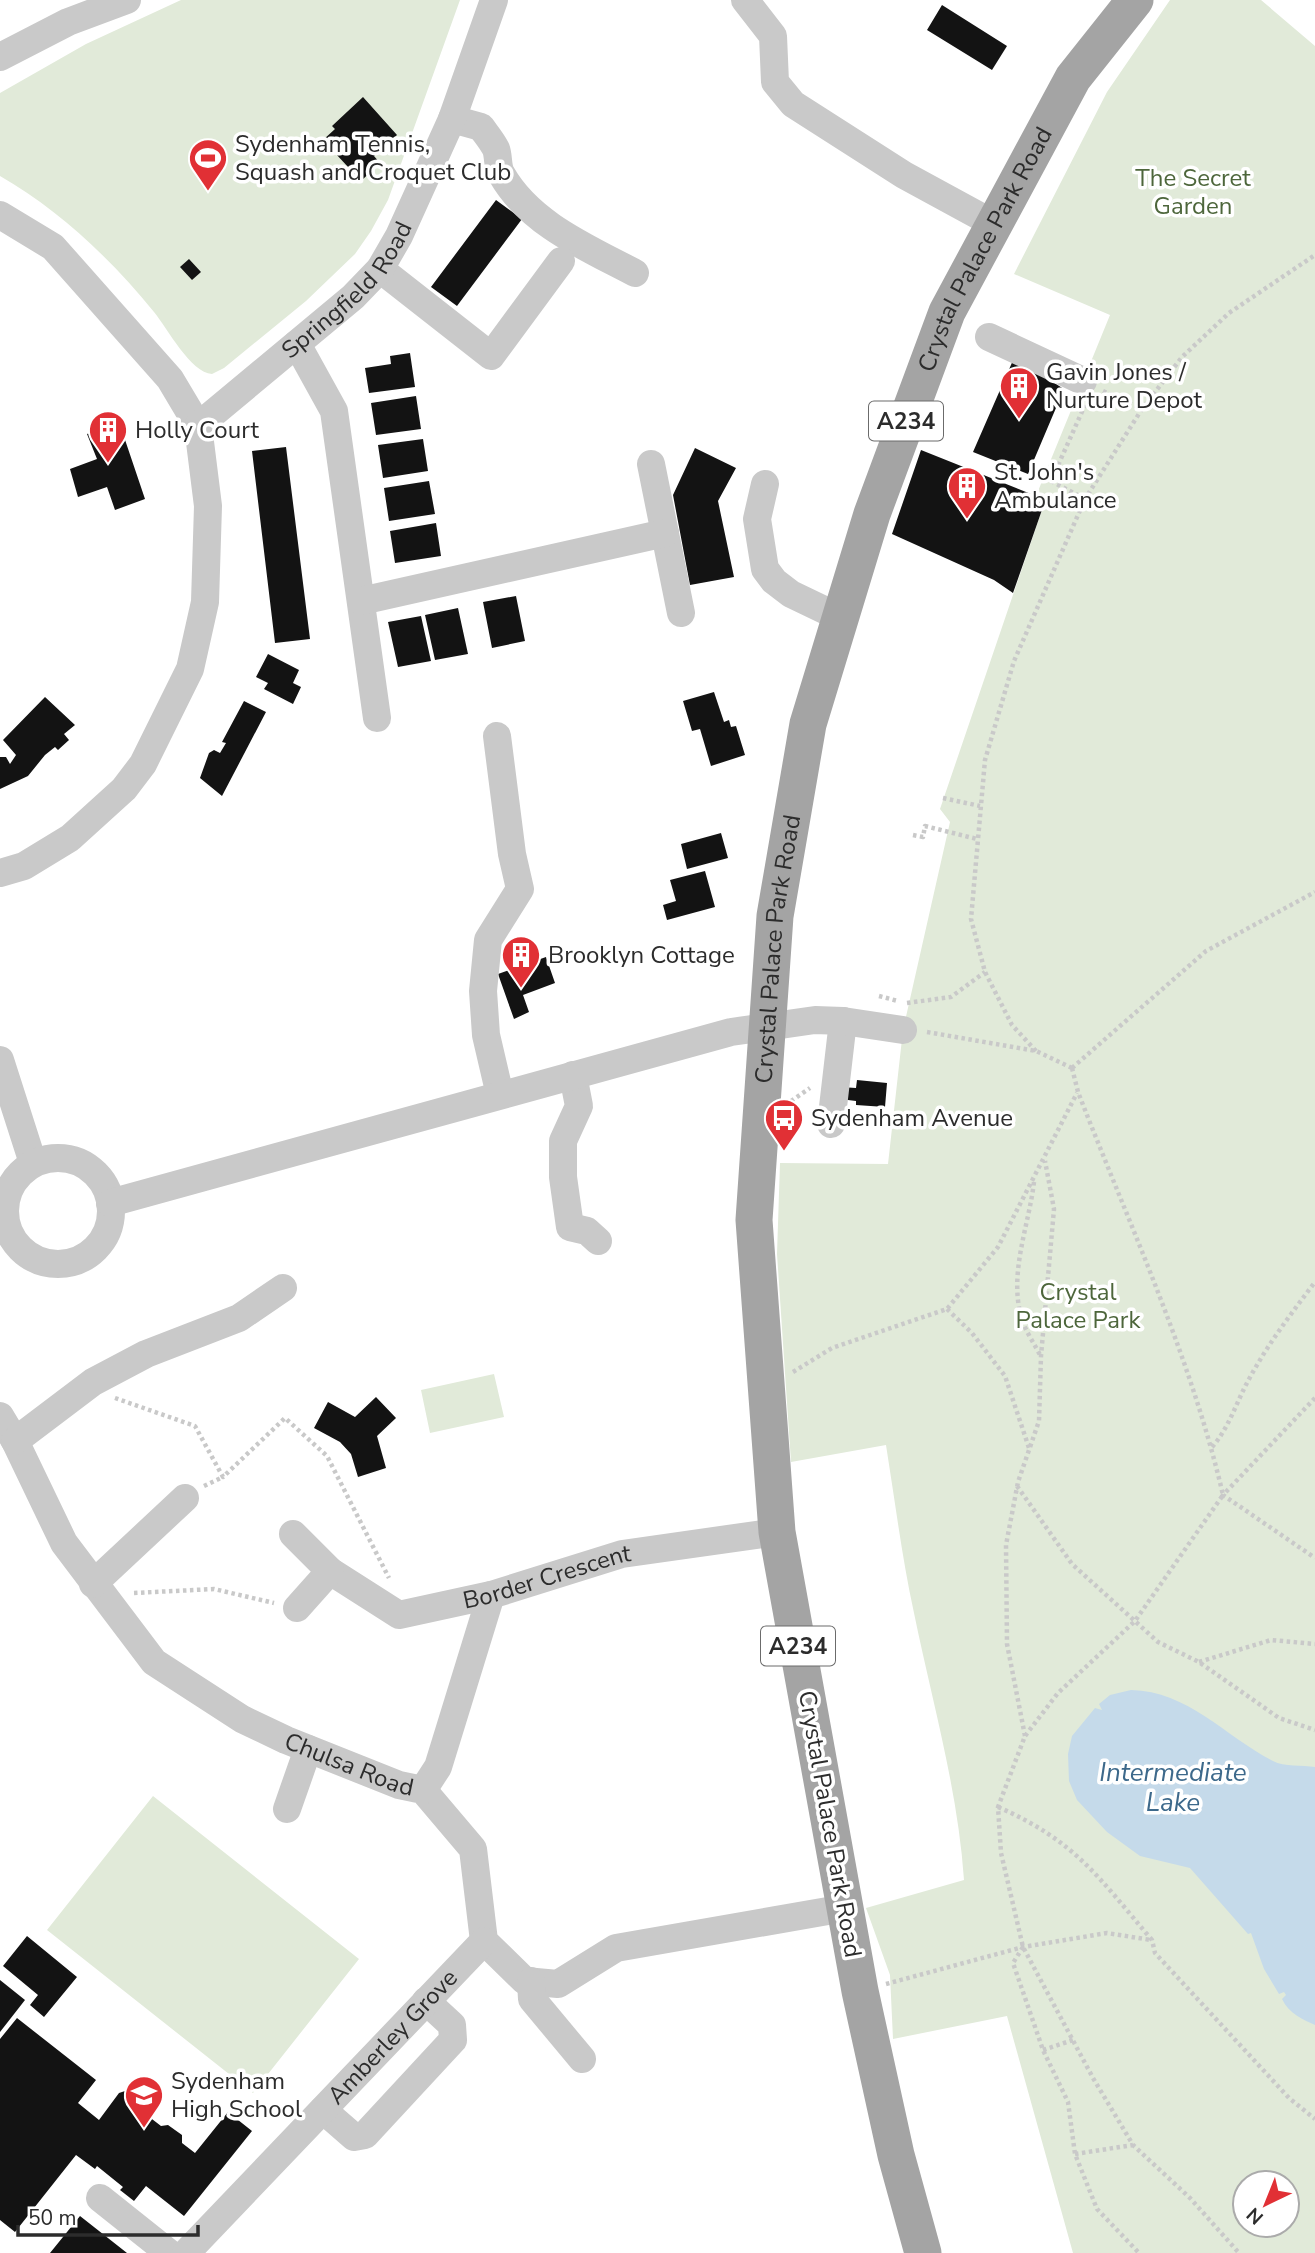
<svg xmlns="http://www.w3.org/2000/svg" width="1315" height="2253" font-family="'Nunito Sans',sans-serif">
<rect width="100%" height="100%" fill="#fff"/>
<!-- green -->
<path fill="#e1ead9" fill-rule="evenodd" d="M181,0H460L388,200L371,231L355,254L306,301L224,368L212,374C191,373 167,328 154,312C112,260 58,209 0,176V93L86,44Z
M1170,0H1261L1315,46V2253H1073L1007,2016L893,2039L890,1975L866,1908L964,1880C958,1790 932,1701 914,1613C902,1558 895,1501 886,1445L791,1462L777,1254L780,1163L888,1164L903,1030L950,822L940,809L1043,507L1036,496L1110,315L1014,274L1107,92ZM1245,2183H1287V2225H1245Z
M494,1374L504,1417L430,1433L421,1390Z
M153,1796L359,1959L253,2093L47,1930Z"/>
<!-- water -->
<path fill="#c5daea" d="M1131,1690C1188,1691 1226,1737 1273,1761C1284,1767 1303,1765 1315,1767V2025C1304,2020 1289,2014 1282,1999L1286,1995L1284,1992L1279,1994L1264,1969L1251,1933L1248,1934L1190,1868L1140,1856L1107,1832L1077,1800L1069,1781L1068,1754L1072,1736L1095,1708L1102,1710L1099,1704L1110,1695Z"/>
<!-- building -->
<path fill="#131313" d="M942,5L1007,46L992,70L927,30Z
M363,97L397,135L374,156L380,163L361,181L323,140L335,129L332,126Z
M496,200L522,219L457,306L431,287Z
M189,259L201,272L192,280L180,267Z
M410,353L415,387L369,393L365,368L391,364L390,356Z
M1014,358L1064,389L1028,474L973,452Z
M416,396L421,429L376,435L371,403Z
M119,422L145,499L115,510L107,487L78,497L70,469L97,459L87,434Z
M423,439L428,471L383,478L378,445Z
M286,447L310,639L275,643L252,451Z
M695,448L736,468L718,501L734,577L690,585L673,495Z
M921,450L1036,496L1043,507L1013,593L994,580L892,534Z
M429,481L435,514L389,521L384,488Z
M436,523L441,556L395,563L390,531Z
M516,596L525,641L492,648L483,602Z
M458,608L468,654L435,660L425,615Z
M421,616L431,661L398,667L388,622Z
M268,654L299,670L293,683L301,687L293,704L264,689L268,683L256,677Z
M714,692L724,722L729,720L731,727L736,726L745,755L711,766L700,729L692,731L683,701Z
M45,697L75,725L64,734L69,740L58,750L55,747L45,755L28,776L0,789V757H6L10,764L16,755L3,740Z
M244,701L266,712L222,796L200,778L209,753L214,750L220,753L226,743L222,742Z
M721,833L728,858L687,869L681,844Z
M705,871L715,907L667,920L663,905L676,901L670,880Z
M546,957L555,983L523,995L529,1012L514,1019L498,974Z
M857,1080L887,1083L885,1107L856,1105V1101L840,1099L841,1087L856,1088Z
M376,1397L396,1418L377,1436L386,1468L358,1477L351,1454L340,1442L314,1428L328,1402L355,1417Z
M27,1936L77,1977L44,2017L30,2005L38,1995L3,1966Z
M0,1980L25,2000L0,2032Z
M17,2018L96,2080L78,2103L99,2120L119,2093L125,2091L140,2102L139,2109L161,2126L168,2125L182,2135V2143L195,2153L228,2112L252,2131L184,2216L146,2186L134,2201L120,2190L123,2187L97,2166L95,2169L76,2155L15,2232L0,2220V2039Z
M80,2216L127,2253H50Z"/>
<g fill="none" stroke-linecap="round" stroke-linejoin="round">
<!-- path -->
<path stroke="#c9c9c9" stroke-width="4.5" stroke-dasharray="3.5 3.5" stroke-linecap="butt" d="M1103,391L1142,409
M1085,499L1051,481L1085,405
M943,798L980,806
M913,835L923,837L925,826L977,839
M879,996L898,1001
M907,1003L951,997L985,972
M927,1032L1036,1051L1072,1068
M1036,1051L1012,1025L985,972L971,919L985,760L1014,661L1085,499L1142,409L1182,357L1229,313L1315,255
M1072,1068L1078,1092C1129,1224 1191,1357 1223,1495L1135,1621L1058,1693L1025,1736L998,1807L1001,1853L1023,1947L1093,2078L1133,2145L1190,2198L1239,2253
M1072,1068L1206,951L1315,892
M791,1101L810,1088
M1034,1182C1029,1225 1009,1272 1021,1316C1024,1329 1034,1343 1040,1355
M947,1309L972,1333L1005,1376L1029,1448
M793,1372L832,1348L947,1309L998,1247L1077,1093
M115,1398L195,1426L223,1477L285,1418L327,1456L389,1578
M1315,1398L1223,1495L1315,1558
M1212,1447C1229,1428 1236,1403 1248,1381C1267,1345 1291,1314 1315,1282
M204,1486L223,1477
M1017,1486L1072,1564L1158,1642L1199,1662L1279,1718L1315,1730
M134,1593L214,1589L274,1603
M1199,1662L1271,1640L1315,1644
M1025,1736L1007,1644L1006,1545L1018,1482L1039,1421L1041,1356L1054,1209L1045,1161
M998,1807C1076,1841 1099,1878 1152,1940L1155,1953L1289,2098L1315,2119
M1023,1947L1013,1963L1043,2050L1068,2102L1075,2154L1097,2209L1139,2253
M886,1984L1023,1947L1107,1933L1151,1940
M1043,2050L1073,2040
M1075,2154L1133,2145"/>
<!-- minor -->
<g stroke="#c9c9c9" stroke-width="28">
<path d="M745,0L773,36L775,82L793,104L904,175L994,224"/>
<path d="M0,57L68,22L127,0"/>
<path d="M452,119L481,127C486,134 492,141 496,149C499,157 497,168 502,175C530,224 588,248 635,273"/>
<path d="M0,215L53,247L170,379L198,426L208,506L205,602L190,669L143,764L124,789L70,838L24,866L0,873"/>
<path d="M380,269L491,356L561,261"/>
<path d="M989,337L1083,381"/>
<path d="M297,344L334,411L377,718"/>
<path id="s1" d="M198,426L353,297L380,269L399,236L452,119L494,0"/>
<path d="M651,464L681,613"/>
<path d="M765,484L757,519L765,569L774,581L791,594L841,618"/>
<path d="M361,601L665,533"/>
<path d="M497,736L512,854L520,889L488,940L483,991L486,1035L500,1095"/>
<path d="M0,1060L33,1163"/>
<path d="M573,1075L579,1106L563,1141V1177L570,1227L587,1231L598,1241"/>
<path d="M831,1124L843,1021"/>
<circle cx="58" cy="1211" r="53"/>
<path d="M110,1203L731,1032L815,1020L843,1021L903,1030"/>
<path id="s2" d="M0,1416L15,1441L64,1543L154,1662L242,1719L286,1740L399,1785L423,1790L473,1849L484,1941L525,1981L558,1984L616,1948L845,1908"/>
<path d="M15,1441L93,1382L146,1354L239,1318L283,1288"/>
<path id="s3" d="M293,1534L330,1571L399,1615L491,1595L622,1554L777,1532"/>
<path d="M93,1584L185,1498"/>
<path d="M297,1608L330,1571"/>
<path d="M423,1790L438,1767L491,1595"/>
<path d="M287,1809L308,1749"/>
<path d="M531,1981L532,1999L582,2059"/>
<path d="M323,2110L354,2137L365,2135L453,2040L452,2025L426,2001"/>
<path d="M100,2198L169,2253"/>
<path id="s4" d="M186,2253L484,1941"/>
</g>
<!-- major -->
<path stroke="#a4a4a4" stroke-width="37" id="s5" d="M923,2253L896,2155L860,1991L777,1532L754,1220L775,916L808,724L872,514L947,312L1073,78L1135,0"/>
</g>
<!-- icons -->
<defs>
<g id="stadium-pin" transform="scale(2.0125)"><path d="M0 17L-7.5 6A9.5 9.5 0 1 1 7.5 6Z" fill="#e13035" stroke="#fff"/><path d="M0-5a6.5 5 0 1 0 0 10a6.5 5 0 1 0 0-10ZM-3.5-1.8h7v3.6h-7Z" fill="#fff"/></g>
<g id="building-pin" transform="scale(2.0125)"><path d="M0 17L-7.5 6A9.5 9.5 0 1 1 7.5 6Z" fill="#e13035" stroke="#fff"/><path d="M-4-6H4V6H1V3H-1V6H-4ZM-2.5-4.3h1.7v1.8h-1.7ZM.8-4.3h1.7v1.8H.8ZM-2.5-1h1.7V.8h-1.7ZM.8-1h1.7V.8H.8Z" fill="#fff"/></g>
<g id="bus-pin" transform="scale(2.0125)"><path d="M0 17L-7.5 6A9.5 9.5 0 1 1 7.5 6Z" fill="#e13035" stroke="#fff"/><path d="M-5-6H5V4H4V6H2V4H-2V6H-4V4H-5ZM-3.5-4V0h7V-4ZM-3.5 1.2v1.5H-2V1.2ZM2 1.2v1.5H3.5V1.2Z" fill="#fff"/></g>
<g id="school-pin" transform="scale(2.0125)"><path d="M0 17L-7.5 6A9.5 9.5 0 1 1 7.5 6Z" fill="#e13035" stroke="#fff"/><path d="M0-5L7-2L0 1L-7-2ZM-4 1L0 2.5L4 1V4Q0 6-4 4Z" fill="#fff"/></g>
</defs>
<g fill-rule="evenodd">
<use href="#stadium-pin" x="208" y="158"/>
<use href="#building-pin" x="1019" y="386"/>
<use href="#building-pin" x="108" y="430"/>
<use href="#building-pin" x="967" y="486"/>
<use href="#building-pin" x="521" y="955"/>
<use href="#bus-pin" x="784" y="1118"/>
<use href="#school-pin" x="144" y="2095"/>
</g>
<g text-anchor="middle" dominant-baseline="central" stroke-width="7" stroke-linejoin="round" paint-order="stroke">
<!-- shield labels -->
<g fill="#fff" stroke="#6b6b6b" stroke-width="2">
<rect x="869" y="401.5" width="74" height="39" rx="5"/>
<rect x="761" y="1626.5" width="74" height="39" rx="5"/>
</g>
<g font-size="23" font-weight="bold" fill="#2c2c2c">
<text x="906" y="421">A234</text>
<text x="798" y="1646">A234</text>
</g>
<!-- poi labels -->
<g font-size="24" fill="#2c2c2c" stroke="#fff" text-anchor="start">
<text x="235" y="144">Sydenham Tennis,<tspan x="235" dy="28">Squash and Croquet Club</tspan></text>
<text x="1046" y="372">Gavin Jones /<tspan x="1046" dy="28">Nurture Depot</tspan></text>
<text x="135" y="430">Holly Court</text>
<text x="994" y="472">St. John's<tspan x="994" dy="28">Ambulance</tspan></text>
<text x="548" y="955">Brooklyn Cottage</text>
<text x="811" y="1118">Sydenham Avenue</text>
<text x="171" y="2081">Sydenham<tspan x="171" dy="28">High School</tspan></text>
</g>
<!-- park labels -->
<g font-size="24" fill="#4d663b" stroke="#fff">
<text x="1193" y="178">The Secret<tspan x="1193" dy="28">Garden</tspan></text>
<text x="1078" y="1292">Crystal<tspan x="1078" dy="28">Palace Park</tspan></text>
</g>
<!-- street labels -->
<g font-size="24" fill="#2c2c2c" stroke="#fff">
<text stroke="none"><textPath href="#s5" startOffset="2056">Crystal Palace Park Road</textPath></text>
<text stroke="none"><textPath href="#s1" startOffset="203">Springfield Road</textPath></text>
<text stroke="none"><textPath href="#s5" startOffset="1321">Crystal Palace Park Road</textPath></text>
<text stroke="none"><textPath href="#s3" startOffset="287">Border Crescent</textPath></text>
<text stroke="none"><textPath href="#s2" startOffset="513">Chulsa Road</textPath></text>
<text transform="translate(830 1824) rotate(80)">Crystal Palace Park Road</text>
<text stroke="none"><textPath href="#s4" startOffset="299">Amberley Grove</textPath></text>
</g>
<!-- water labels -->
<g font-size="26" font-style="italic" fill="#3d698b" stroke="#fff">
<text x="1173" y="1772">Intermediate<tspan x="1173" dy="30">Lake</tspan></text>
</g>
</g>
<!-- north arrow -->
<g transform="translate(1266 2204) rotate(223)"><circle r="33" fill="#ffffff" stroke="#ababab" stroke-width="2"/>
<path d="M0-5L12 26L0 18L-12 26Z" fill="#e13035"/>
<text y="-10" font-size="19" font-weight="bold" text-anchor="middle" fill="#2c2c2c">N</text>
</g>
<!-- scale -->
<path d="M18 2225v10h180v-10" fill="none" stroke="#2c2c2c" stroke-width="3.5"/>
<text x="28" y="2225" font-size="21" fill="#2c2c2c" stroke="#ffffff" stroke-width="5" paint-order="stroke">50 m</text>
</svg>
